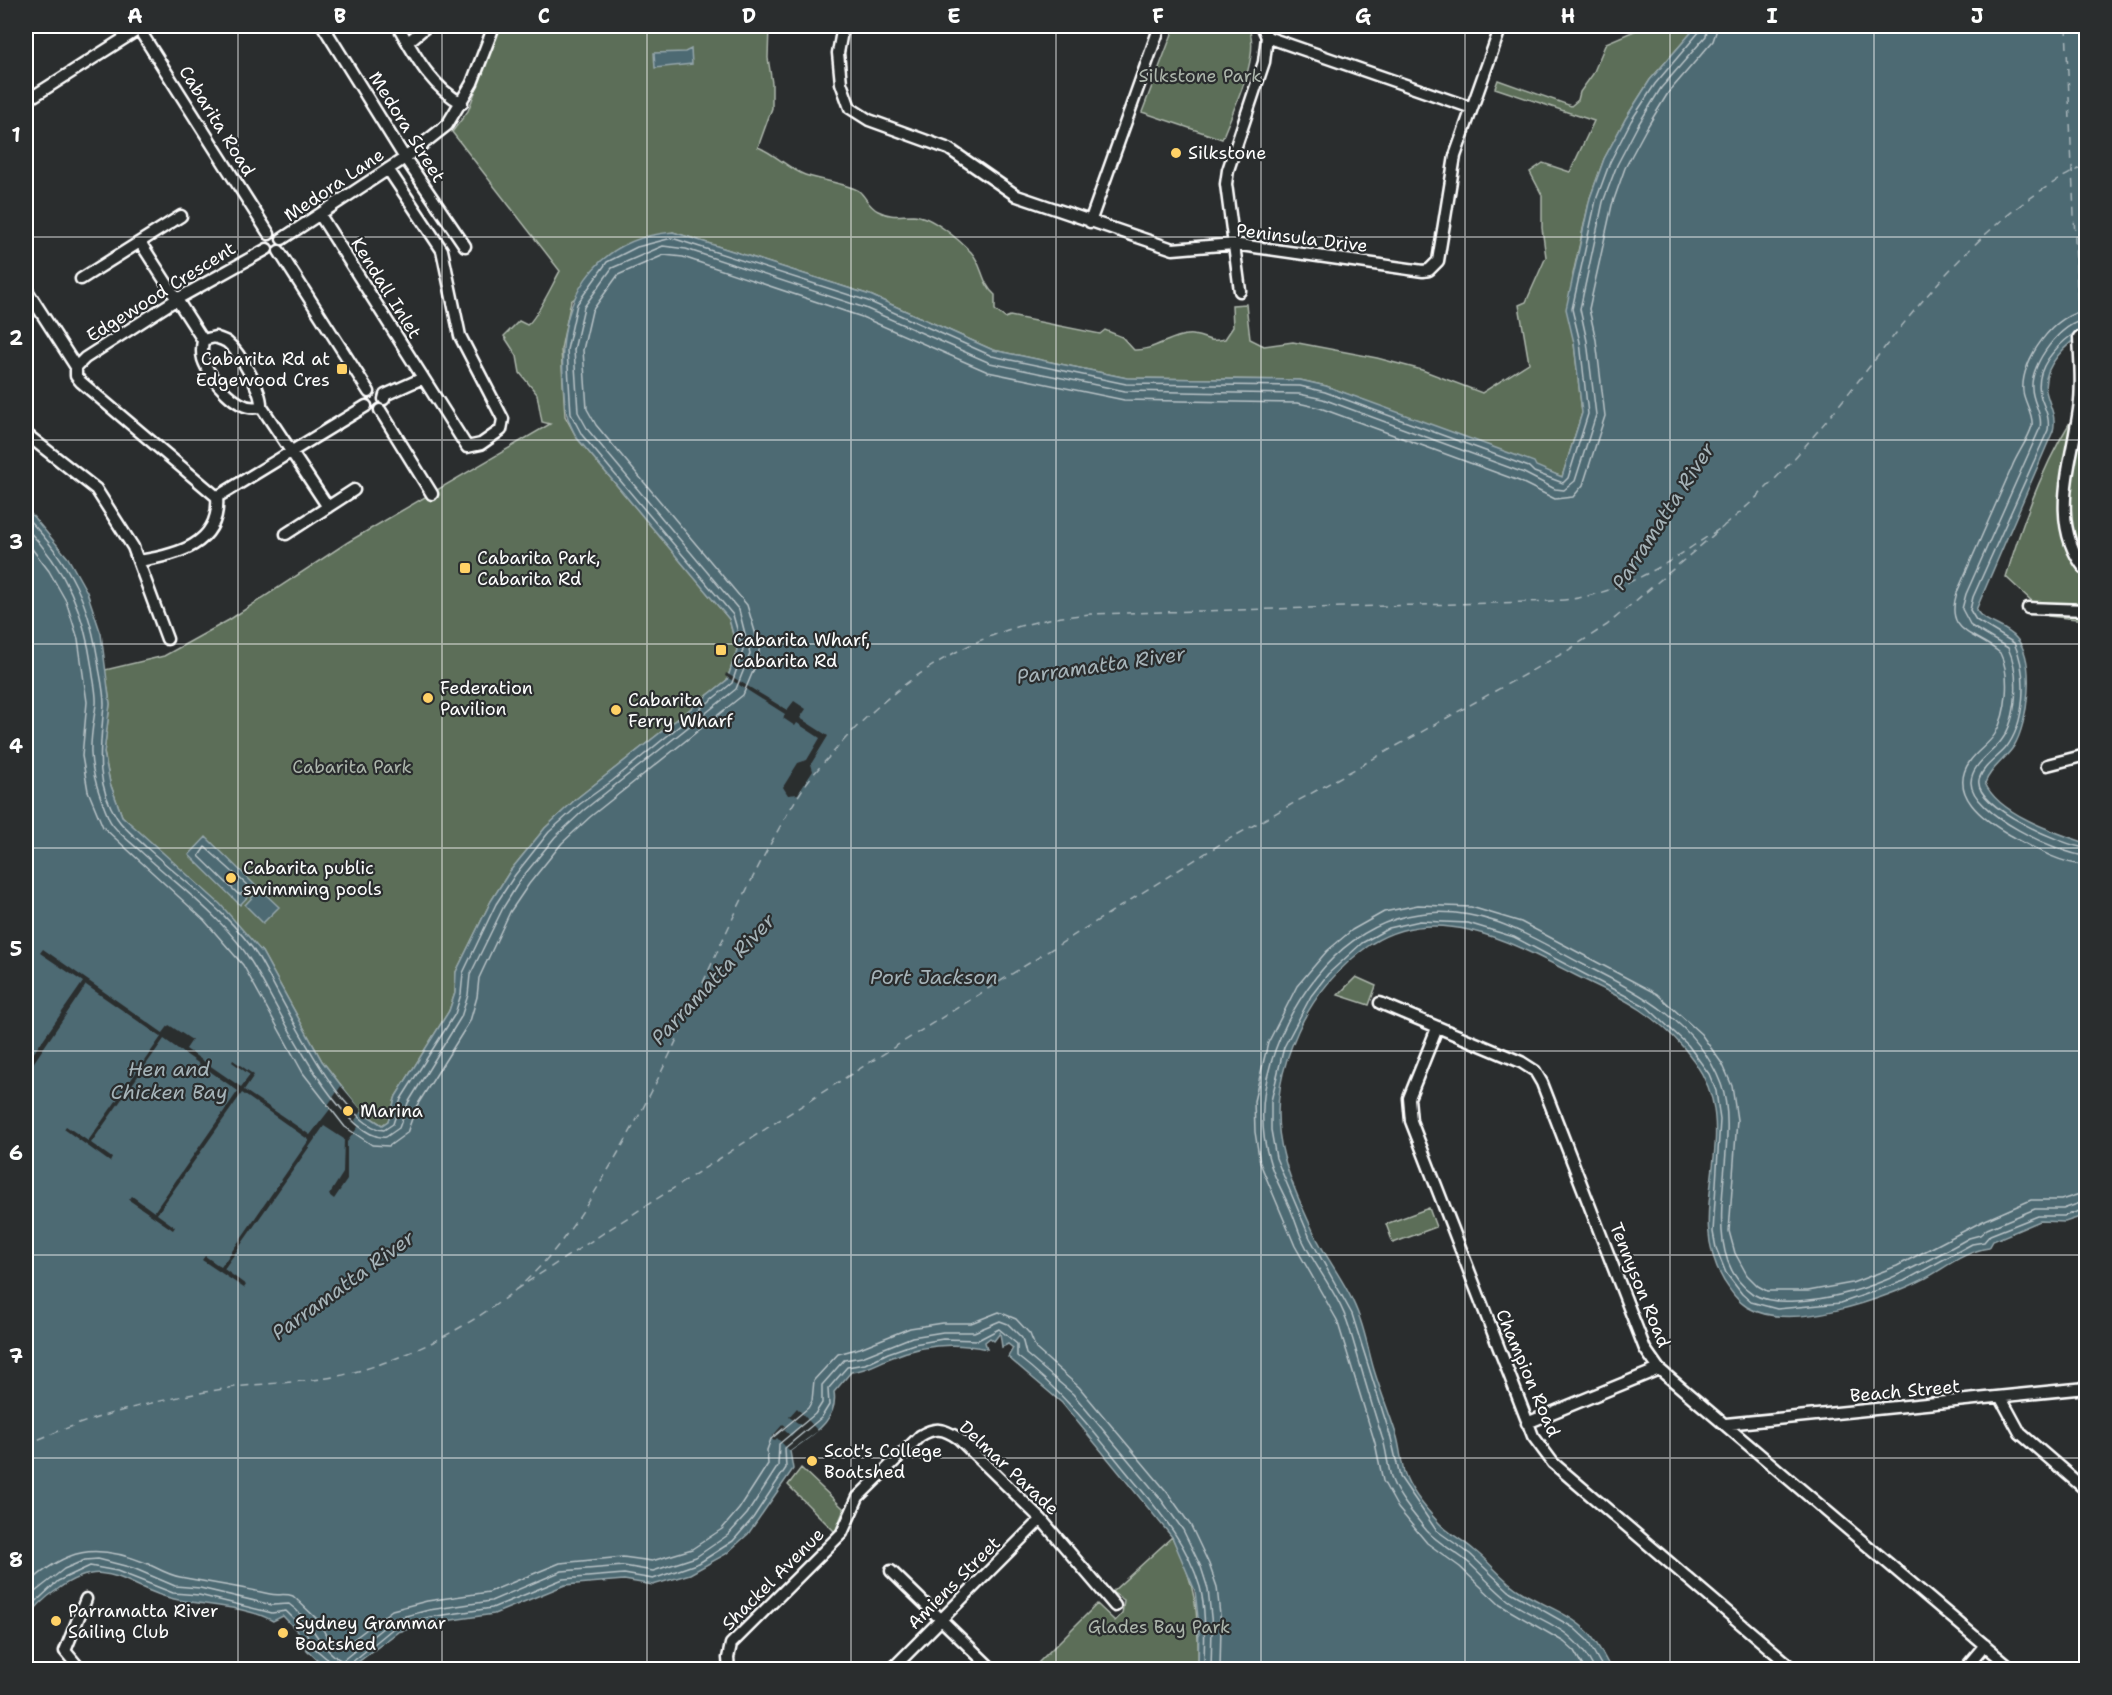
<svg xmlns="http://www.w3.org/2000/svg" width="2112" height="1695" font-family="'Shantell Sans',sans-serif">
<rect width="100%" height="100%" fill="#2a2d2e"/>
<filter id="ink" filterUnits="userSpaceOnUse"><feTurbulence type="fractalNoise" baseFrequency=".0167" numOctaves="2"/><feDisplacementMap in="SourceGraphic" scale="12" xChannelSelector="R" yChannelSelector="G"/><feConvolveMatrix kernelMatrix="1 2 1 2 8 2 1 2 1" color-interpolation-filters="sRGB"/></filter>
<g filter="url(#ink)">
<!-- green -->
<path fill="#5b6e58" stroke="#adb6ac" stroke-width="1.5" d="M500,26H769L768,58L772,83V108L758,147C775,154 789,169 805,175C819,180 848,184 859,191C866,197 868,206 878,211C892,218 899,215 913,215C932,216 958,239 971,252C983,265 981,283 995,295V310L1005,318L1010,316L1100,334L1105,330L1122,337L1134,350C1155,351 1173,333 1193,335C1209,337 1206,343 1225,339L1233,327L1232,305L1246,304L1250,339L1264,346L1293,342L1377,358L1422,370L1482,393L1529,363L1519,305L1526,302L1546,257L1542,228V195L1530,172L1543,163L1570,172L1594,121L1495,88L1498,80L1571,106L1578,100L1580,92L1593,74L1606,43L1646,26H1697L1650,80L1626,118L1604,159L1590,198L1573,274L1574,343L1582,413L1562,477L1326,386L1300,380L1127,378L993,350L870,295L673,232L571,301L561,349L565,416L577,438L729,619L737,650L727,680L576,799L545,828L510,871L491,901L456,972L455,993L449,1011L396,1096L388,1121L382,1125L362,1112L322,1061L262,952L122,816L110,783L104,752L110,704L105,670L164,656L229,620L348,542L550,424L542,422L537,394L520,373L517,356L504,336L519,321L527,325C536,320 553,283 560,271L452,132L468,111Z
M1175,26H1248C1262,55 1233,109 1222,139L1142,112Z
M2086,397V620L2048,616L2006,577C2025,513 2048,452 2086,397Z
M1356,977L1376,986L1369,1005L1338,995Z
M1429,1208L1436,1227L1393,1243L1386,1224Z
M801,1468L844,1509L835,1532L788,1485Z
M1172,1537C1197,1584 1199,1617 1198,1669L1031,1670L1097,1604L1115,1621L1122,1614L1124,1600L1112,1592Z"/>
<!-- water -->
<path fill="#4e6a73" stroke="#95a6ab" stroke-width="1.5" d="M1697,26H2086V332C2068,342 2041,367 2046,391C2049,405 2057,416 2053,431L1976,610C1985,624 2006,625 2017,639C2036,661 2028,723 2014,746C2005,760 1991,767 1985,783C1998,814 2056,833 2086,843V1215L2065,1222L2040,1221L1993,1241L1989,1248C1966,1251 1946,1267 1926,1278C1885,1299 1790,1333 1747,1307C1737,1301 1730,1290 1724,1281C1688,1220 1727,1161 1712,1099C1703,1063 1671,1030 1641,1010C1619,995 1594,985 1571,973C1511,942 1437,902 1371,944C1340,965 1313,997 1298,1031C1262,1111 1279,1158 1314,1233C1328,1262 1350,1288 1360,1319C1366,1336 1369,1353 1374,1370C1381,1393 1390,1415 1397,1437C1400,1448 1401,1461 1404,1472C1410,1490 1426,1509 1439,1523C1449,1534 1463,1540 1474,1550C1490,1562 1502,1580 1520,1591C1542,1605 1569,1613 1588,1632C1598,1643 1604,1657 1611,1669H1198L1199,1626L1195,1591L1172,1537L1062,1403L1008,1357L1013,1348L1008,1344L1002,1347L1000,1333L994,1341L990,1338L985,1342L987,1349C954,1342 921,1345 890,1358C876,1364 867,1370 851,1372L834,1392C839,1421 810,1436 790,1451L793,1469L748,1534L726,1554L690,1574L653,1585L624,1580L565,1585L494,1614L431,1623L398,1632L349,1669L322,1664L307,1650L300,1634L283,1616L273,1621C244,1605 206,1606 174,1599C127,1589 108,1553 58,1589C46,1597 34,1608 26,1621V508L68,558L87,592L101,634L110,704L104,753L110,783L122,816L220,904L262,952L322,1061L362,1112L382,1125L388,1121L396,1096L449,1011L455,993L456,972L491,901L510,871L545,828L576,799L727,680L737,650L729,619L577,438C563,413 565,404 563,377C558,301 592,239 673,232L870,295L993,350L1127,378L1300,380L1326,386L1534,462L1536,466L1562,477L1582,413L1574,343L1566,309L1590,198L1604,159L1626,118L1650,80Z
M691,49L692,64L655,68L654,53L685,52Z
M206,837L257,887L240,905L189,855Z
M260,889L279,907L263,923L245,905Z"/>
<!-- pier -->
<path fill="#2a2d2e" d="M726,673L787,710L794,701L806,709L800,718L828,736L811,764L813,771L798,794L788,795L783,787L798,763L807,760L820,738L797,723L795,726L783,718L785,714L725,676Z
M43,949L163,1033L169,1025L192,1040L186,1049L241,1087L250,1075L232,1062L233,1060L254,1075L244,1090L310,1135L331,1108L328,1105L341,1086L362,1111L355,1120L358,1127L347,1142V1180L334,1199L329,1195L343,1173L344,1139L324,1126L224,1269L246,1285L244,1288L202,1260L205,1256L221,1267L309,1140L242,1093L157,1214L175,1227L173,1230L129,1200L132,1196L154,1212L238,1091L164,1039L91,1143L112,1158L110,1162L64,1129L66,1126L88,1141L161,1037L86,985L26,1074V1064L83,982L40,953Z
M797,1408L818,1431L790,1451L777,1438L774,1441L771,1438L783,1424L787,1427L784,1430L791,1436L801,1425L789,1417Z"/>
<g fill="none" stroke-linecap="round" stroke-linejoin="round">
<!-- shore -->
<path stroke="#b8c3c7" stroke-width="1.5" d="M2086,311C2055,312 2020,361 2023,391C2024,402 2034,415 2032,426C2028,440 2017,454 2012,467C1994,508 1976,549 1958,590C1942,634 1976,632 2000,653C2011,675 2007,713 1995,734C1989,744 1977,751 1970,761C1947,794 1984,820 2010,835C2032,847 2060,864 2086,865
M2086,320C2062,321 2030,364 2032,388C2032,402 2043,414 2040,428L1966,594L1962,609L1971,626L2008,648C2020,673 2018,719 2001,741C1991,754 1972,764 1971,782C1970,813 2060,854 2086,856
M2073,334C2053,349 2033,371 2041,398C2045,409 2050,418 2048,430L1973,597L1970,610L1976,620L2014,643C2028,672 2026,724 2005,749C1996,759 1982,767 1979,780C1974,807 2065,846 2086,848
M26,517C70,562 91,605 99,668C101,679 104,693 104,704C101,745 93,781 117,818C124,829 137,838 146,847C182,880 233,916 259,958C279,992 343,1129 384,1130L393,1124L401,1099L455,1014L461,994L463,973L496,904L515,875L549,832L580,804L612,781L732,683L743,650L733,615L582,435L571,414L567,350L577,304L607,262L637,247L672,238L868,301L992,356L1126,384L1300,386L1325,392L1529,467L1534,472L1563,483L1568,478L1588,414L1580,342L1572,309L1596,200L1610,162L1631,121L1655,84L1700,31L1701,26
M26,528C66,569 84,612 92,668C93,679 97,693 96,704C94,720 90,737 91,754C92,776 100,798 109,819C114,830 128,840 137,848C173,882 227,920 252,963C273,997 341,1143 386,1137L399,1128L408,1103L461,1017L468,995L470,975L503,908L521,879L555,837L584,810L736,689L750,654L739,610L588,430L578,412L574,350L584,307L612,268L663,246L686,249L865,308L990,363L1125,391L1299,394L1323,399L1524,473L1555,489L1564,490L1575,481L1596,415L1587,341L1580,309L1603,202L1617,165L1638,125L1661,88L1706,36L1708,26
M26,541L49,571L66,601L78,639L87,702L82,756L88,791L103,827L204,920L243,965L303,1073L345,1127L372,1145L389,1146L407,1133L416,1107L470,1021L477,997L479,978L510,912L529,884L562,843L590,817L743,695L759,657V645L747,605L596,425L587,409L583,350L592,311L618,275L664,255L683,257L862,317L988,372L1124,400L1298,403L1320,408L1519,481L1555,499L1573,497L1583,485L1605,416L1596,340L1589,309L1612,205L1625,168L1646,129L1668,93L1713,41L1718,26
M205,847L247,885L242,894H238L199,856Z
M26,1586C66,1548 95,1543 146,1563C157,1568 168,1575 180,1577C210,1583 240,1587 270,1594C278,1596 285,1593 293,1596L318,1620L328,1639L342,1648L392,1610L427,1601L489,1592L560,1563L623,1557L652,1561L692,1549L722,1529L739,1509L768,1464L767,1450L771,1439L808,1408L812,1401L814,1380L838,1354L860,1348L910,1328L942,1323H971L999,1312L1016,1319L1030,1334L1036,1349L1079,1387L1167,1492L1191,1526L1209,1564L1217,1587L1221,1625L1220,1670
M26,1599L64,1569L85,1560L98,1559L133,1568L175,1586L200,1588L272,1605L289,1604C312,1620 318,1648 342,1661L394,1619L429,1610L491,1601L562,1571L624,1566L653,1571L696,1557L728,1535L747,1514L778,1466L779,1444L815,1414L822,1403V1385L844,1360L862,1357L912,1337L943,1332H974L1000,1321L1008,1324L1022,1338L1026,1354L1073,1394L1160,1498L1183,1530L1201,1567L1208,1589L1212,1626L1211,1670
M26,1611L58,1581L90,1566L117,1571L173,1593L199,1595L272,1613L286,1611L305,1630L313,1647L332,1663L334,1670
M349,1670L351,1663L396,1626L430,1617L492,1608L563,1579L624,1574L653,1579L699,1563L733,1541L753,1518L786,1468L785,1448L821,1418L829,1405L828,1389L847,1367L865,1364L888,1353L914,1344L943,1339L978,1340L999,1329L1017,1344V1356C1060,1389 1091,1428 1124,1469C1155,1507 1186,1539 1200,1587C1207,1614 1204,1642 1204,1670
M1585,1670L1574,1651L1564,1642L1500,1605L1460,1567L1427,1543L1398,1508L1383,1481L1375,1443L1337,1320L1295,1246L1260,1163L1255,1132L1254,1101L1268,1043L1297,986L1327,951L1352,930L1384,912L1418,905L1471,907L1521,922L1657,994L1701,1034L1723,1065L1732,1086L1737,1120L1729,1231L1735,1253L1747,1275L1758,1286L1767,1291H1808L1852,1283L1897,1266L1983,1221L2031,1200H2061L2086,1192
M1595,1670C1571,1624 1546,1626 1508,1600C1494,1589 1482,1575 1469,1563C1456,1552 1439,1544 1427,1531C1415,1516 1399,1498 1392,1480C1387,1466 1387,1450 1382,1437C1370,1400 1360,1363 1349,1327C1339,1295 1317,1270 1303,1241C1298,1231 1295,1219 1290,1208C1283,1192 1273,1176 1269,1159C1250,1097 1277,1027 1316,977C1362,919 1425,898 1497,922C1528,933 1555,950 1584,965C1639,992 1698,1023 1721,1084C1744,1144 1691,1253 1753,1294C1766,1302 1782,1302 1796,1301C1860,1298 1914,1269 1969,1238L1980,1235L1987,1229L2035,1209H2063L2086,1201
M1604,1670L1587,1640L1574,1628L1509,1591L1470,1554L1436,1530L1400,1477L1391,1438L1352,1314L1310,1238L1276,1158L1271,1130V1101L1284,1047L1311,996L1328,974L1362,943L1389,928L1420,921L1468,923L1514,937L1647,1007L1688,1045L1709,1074L1716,1091L1720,1120L1713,1232L1716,1248L1726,1273L1742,1294L1751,1302L1777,1309L1841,1303L1904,1281L1972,1244L1984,1242L1990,1235L2038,1216H2064L2086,1209"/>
<!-- ferry -->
<path stroke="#a6b4b9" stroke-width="1.5" stroke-dasharray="8 6" stroke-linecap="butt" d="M2066,26L2079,333
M515,1290L848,1076L1222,843L1567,651L1607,625L1724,526
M26,1445C91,1415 164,1398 235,1387C274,1382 313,1383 351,1373C408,1358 467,1328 513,1292C558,1255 589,1203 618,1153C687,1036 729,905 802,790C809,778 820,767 830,756C885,691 955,640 1040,621C1056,617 1074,616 1090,614L1529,602C1545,601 1562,601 1578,598C1620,590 1658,570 1693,546C1708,536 1724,527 1737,515C1863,406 1932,239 2086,165"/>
<!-- street casing -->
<g stroke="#fff" stroke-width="15">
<path id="street" d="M137,26L269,234
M323,26L405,158L465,246
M398,26C415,55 431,87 462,103
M843,26L838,53L841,83L850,108L869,120L949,149L1017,196L1173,249L1233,244L1423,271L1429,270L1438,261L1455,156L1501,26
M1267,37L1472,108
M408,42L427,26
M26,101L139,29
M320,215L467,447L481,444L501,430L503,419L460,336L442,250L388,169
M1090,222L1160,26
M282,239L405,158L447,125L472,83L494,26
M140,242L203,340
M279,251L369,392
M81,279L181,216
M26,289L76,367V376L81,382L217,497
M1240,291L1226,184L1228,170L1264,62L1267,37L1262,26
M215,337C219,339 225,340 228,343C240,353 262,391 261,406C239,415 209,378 203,359C201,352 202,346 203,340Z
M2079,337C2080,358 2082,380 2080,401C2075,456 2045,521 2086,570
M76,367L85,358L177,299L267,249
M384,399L385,395L423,378
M261,406L328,507
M380,410L432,494
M26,434L96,489L133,547L167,639
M217,497L366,406
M286,534L354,490
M139,561C176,555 221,545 217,497
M2028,608L2086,610
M2047,765L2086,755
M1380,1003L1521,1062L1535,1071L1542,1083L1645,1349L1659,1369L2014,1670
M1437,1028L1409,1098L1411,1121L1533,1436L1553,1463L1795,1670
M2001,1398L2020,1433L2086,1490
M1527,1423L1659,1369
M1726,1424L2086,1388
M891,1571L993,1670
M86,1599L65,1651L80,1669L122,1670
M729,1670L728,1658L731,1644L842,1533L858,1497L920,1436C935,1427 943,1428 958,1438L1041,1519L1115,1606
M891,1670L1041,1519
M1964,1670L1985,1645"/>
</g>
<!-- street -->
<use href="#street" stroke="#2a2d2e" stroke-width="10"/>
</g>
</g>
<!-- grid -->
<path fill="none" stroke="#fff" stroke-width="1.5" stroke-opacity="0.55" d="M238,26V1670M442,26V1670M647,26V1670M851,26V1670M1056,26V1670M1261,26V1670M1465,26V1670M1670,26V1670M1874,26V1670M26,237H2086M26,440H2086M26,644H2086M26,848H2086M26,1051H2086M26,1255H2086M26,1458H2086"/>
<!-- markers -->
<g fill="#ffd166" stroke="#2a2d2e" stroke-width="2">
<circle cx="1176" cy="153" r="6"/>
<rect x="336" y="363" width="12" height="12" rx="3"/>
<rect x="459" y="562" width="12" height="12" rx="3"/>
<rect x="715" y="644" width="12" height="12" rx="3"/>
<circle cx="428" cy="698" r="6"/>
<circle cx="616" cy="710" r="6"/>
<circle cx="231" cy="878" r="6"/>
<circle cx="348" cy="1111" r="6"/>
<circle cx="812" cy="1461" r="6"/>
<circle cx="56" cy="1621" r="6"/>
<circle cx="283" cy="1633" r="6"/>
</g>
<g text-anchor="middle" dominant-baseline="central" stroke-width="4.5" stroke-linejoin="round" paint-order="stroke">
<!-- park labels -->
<g font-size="18" fill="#adb6ac" stroke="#2a2d2e">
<text x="1200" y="76">Silkstone Park</text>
<text x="352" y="767">Cabarita Park</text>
<text x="1159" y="1627">Glades Bay Park</text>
</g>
<!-- street labels -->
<g font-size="18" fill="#fff" stroke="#2a2d2e">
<text transform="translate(217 121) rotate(58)">Cabarita Road</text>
<text transform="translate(407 127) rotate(58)">Medora Street</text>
<text transform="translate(334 185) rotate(-34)">Medora Lane</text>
<text transform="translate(1302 238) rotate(7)">Peninsula Drive</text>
<text transform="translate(386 288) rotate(58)">Kendall Inlet</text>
<text transform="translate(161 292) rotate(-32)">Edgewood Crescent</text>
<text transform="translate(1640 1285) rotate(68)">Tennyson Road</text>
<text transform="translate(1528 1373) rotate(67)">Champion Road</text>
<text transform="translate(1905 1391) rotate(-5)">Beach Street</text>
<text transform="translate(1009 1468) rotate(43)">Delmar Parade</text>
<text transform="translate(773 1579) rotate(-45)">Shackel Avenue</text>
<text transform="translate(954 1583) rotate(-45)">Amiens Street</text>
</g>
<!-- poi labels -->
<g font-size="18" fill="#fff" stroke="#2a2d2e" text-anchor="start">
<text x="1188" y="153">Silkstone</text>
<text x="330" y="359" text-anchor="end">Cabarita Rd at<tspan x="330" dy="21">Edgewood Cres</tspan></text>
<text x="477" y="558">Cabarita Park,<tspan x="477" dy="21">Cabarita Rd</tspan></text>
<text x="733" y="640">Cabarita Wharf,<tspan x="733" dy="21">Cabarita Rd</tspan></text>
<text x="440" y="688">Federation<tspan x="440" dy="21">Pavilion</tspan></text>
<text x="628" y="700">Cabarita<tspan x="628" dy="21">Ferry Wharf</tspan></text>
<text x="243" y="868">Cabarita public<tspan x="243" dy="21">swimming pools</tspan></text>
<text x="360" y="1111">Marina</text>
<text x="824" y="1451">Scot's College<tspan x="824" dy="21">Boatshed</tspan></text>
<text x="68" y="1611">Parramatta River<tspan x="68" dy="21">Sailing Club</tspan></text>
<text x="295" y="1623">Sydney Grammar<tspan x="295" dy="21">Boatshed</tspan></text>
</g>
<!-- water labels -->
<g font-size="20" font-style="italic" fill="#a6b4b9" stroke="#2a2d2e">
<text transform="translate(1663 516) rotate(-57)">Parramatta River</text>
<text transform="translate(1101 665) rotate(-8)">Parramatta River</text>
<text x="934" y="977">Port Jackson</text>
<text transform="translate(713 979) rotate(-47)">Parramatta River</text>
<text x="169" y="1069">Hen and<tspan x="169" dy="23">Chicken Bay</tspan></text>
<text transform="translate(343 1285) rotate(-36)">Parramatta River</text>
</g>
</g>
<!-- margin -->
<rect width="2112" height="1695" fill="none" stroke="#2a2d2e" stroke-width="66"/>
<rect x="33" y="33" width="2046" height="1629" fill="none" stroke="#fff" stroke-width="2"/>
<g font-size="20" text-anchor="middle" font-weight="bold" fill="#fff">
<text x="135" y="23">A</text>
<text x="340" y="23">B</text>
<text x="544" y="23">C</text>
<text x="749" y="23">D</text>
<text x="954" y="23">E</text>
<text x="1158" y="23">F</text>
<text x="1363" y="23">G</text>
<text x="1568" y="23">H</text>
<text x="1772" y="23">I</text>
<text x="1977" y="23">J</text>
<text x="16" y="142">1</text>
<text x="16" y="345">2</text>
<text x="16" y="549">3</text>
<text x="16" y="753">4</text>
<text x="16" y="956">5</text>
<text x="16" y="1160">6</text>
<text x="16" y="1363">7</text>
<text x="16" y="1567">8</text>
</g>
</svg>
